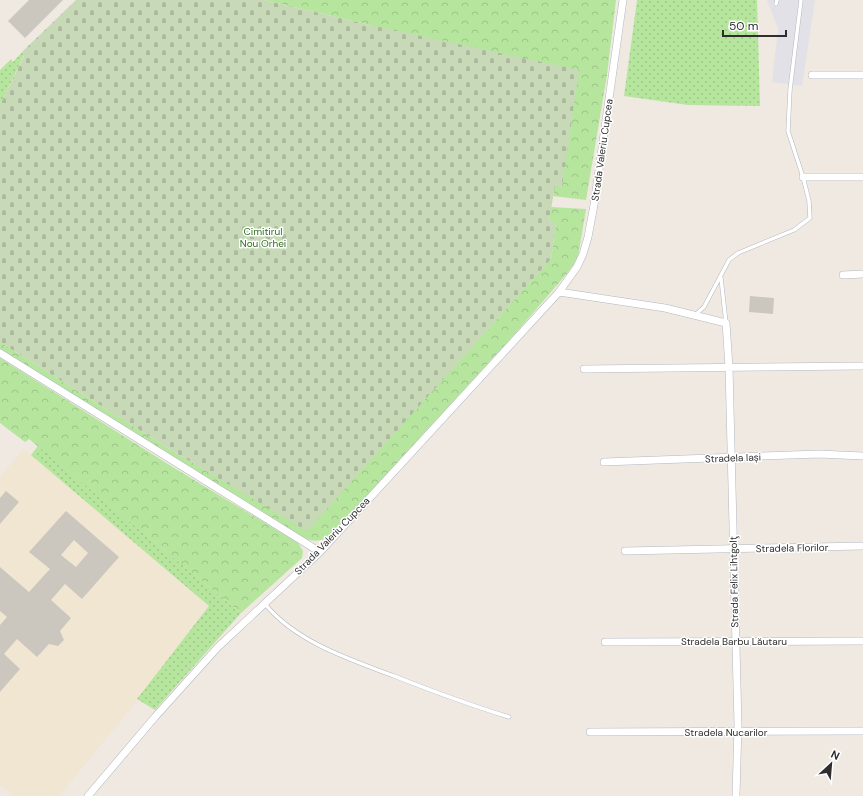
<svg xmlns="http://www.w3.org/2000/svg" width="863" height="796" font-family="'DM Sans',sans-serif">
<defs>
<pattern id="grass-dots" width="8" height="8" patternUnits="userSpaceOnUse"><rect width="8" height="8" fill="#b6e59e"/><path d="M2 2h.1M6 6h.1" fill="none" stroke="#9dc588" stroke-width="1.8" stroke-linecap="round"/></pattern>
<pattern id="forest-crowns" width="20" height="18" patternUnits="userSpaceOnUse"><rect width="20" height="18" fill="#b6e59e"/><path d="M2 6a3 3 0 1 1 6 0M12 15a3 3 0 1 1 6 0" fill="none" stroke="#9dc588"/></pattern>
<pattern id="cemetery-stones" width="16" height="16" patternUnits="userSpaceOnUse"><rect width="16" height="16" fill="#c8d9b8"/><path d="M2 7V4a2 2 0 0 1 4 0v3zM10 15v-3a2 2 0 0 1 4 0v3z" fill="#acbb9e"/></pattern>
</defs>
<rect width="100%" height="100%" fill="#efe9e1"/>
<!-- industrial -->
<path fill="#e3e1e8" d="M767,0H815L802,86L772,82L778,29Z"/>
<!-- education -->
<path fill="#f0e6d1" d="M24,449L209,606L131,708L59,796H14L0,785V477Z"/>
<!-- grass -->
<path fill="url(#grass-dots)" d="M637,0H757L760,106L688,105L624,96Z
M22,52L24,55L0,105V70L11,59L13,62Z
M38,446L241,613L155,710L137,699L209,606L31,455Z"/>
<!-- forest -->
<path fill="url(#forest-crowns)" d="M264,0H616L607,75L586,200L553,196L555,185L562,187L370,25Z
M551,207L586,209L578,257L569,271L514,335L329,537C319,542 310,542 300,536L0,349V342L176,453L307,530L551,259L556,223L549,221Z
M0,358L171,466L298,543L303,551L302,558L241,613L29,439L25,442L0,423Z"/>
<!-- cemetery -->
<path fill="url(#cemetery-stones)" d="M76,0H264L370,25L579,70L562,187L555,186L549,221L556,223L551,259L307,531L176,453L0,342V105L24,56L22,52Z"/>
<!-- building -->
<path fill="#cbc7bf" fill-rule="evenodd" d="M29,0H63L25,38L8,21Z
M750,296L774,298L773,314L749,312Z
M6,491L19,502L0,524V498Z
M66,511L119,557L82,599L65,584L51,600L71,618L60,631L64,640L58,646L49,644L37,657L17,639L4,654L20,669L0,692V625L7,617L0,611V567L29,592L50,569L29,552ZM74,540L88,553L76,567L61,555Z"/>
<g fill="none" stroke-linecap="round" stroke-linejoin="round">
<!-- service casing -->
<g stroke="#b4b7c1" stroke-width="4.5">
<path id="service" d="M776,4L777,0
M721,278L726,323
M695,315L704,307L729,260L738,253L794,230L810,218L809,201L803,177L788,131L790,90L801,0
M265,604C296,642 349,659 394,676C432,691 470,705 509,717"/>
</g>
<!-- minor casing -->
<g stroke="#b4b7c1" stroke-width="8">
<path id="minor" d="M812,75H863
M803,177H863
M843,275L863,274
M559,292L665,308L726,323L729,367L738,725L736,796
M0,353L320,552
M584,369L863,366
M604,462L819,454L863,456
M625,551L863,546
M605,642L863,641
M590,732L863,731
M88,796L155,717L218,647L320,552L559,292L577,267L583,254L588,237L594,205L623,0"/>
</g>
<!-- service -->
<use href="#service" stroke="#fff" stroke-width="3.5"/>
<!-- minor -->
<use href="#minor" stroke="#fff" stroke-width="7"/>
</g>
<g text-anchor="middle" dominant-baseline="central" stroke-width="3" stroke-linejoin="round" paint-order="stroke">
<!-- street labels -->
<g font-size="10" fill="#2e2e2e" stroke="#fff">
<text transform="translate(602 150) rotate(-82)">Strada Valeriu Cupcea</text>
<text transform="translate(733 458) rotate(-2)">Stradela Iași</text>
<text transform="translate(332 536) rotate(-46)">Strada Valeriu Cupcea</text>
<text transform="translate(792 548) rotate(-1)">Stradela Florilor</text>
<text transform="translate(734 582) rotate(-91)">Strada Felix Lihtgolţ</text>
<text x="734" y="641">Stradela Barbu Lăutaru</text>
<text x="726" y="732">Stradela Nucarilor</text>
</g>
<!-- park labels -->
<g font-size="10" fill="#2c6e1b" stroke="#fff">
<text x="263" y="231">Cimitirul<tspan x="263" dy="12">Nou Orhei</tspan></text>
</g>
</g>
<!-- north arrow -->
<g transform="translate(831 764) rotate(26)" stroke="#ffffff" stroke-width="3" paint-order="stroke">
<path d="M0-3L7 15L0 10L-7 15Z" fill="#2e2e2e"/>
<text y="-6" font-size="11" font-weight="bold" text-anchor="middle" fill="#2e2e2e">N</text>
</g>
<!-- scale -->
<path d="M723 30v6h63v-6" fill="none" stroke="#2e2e2e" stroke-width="2"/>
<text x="729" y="30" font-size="12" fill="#2e2e2e" stroke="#ffffff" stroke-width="3" paint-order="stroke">50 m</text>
</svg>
